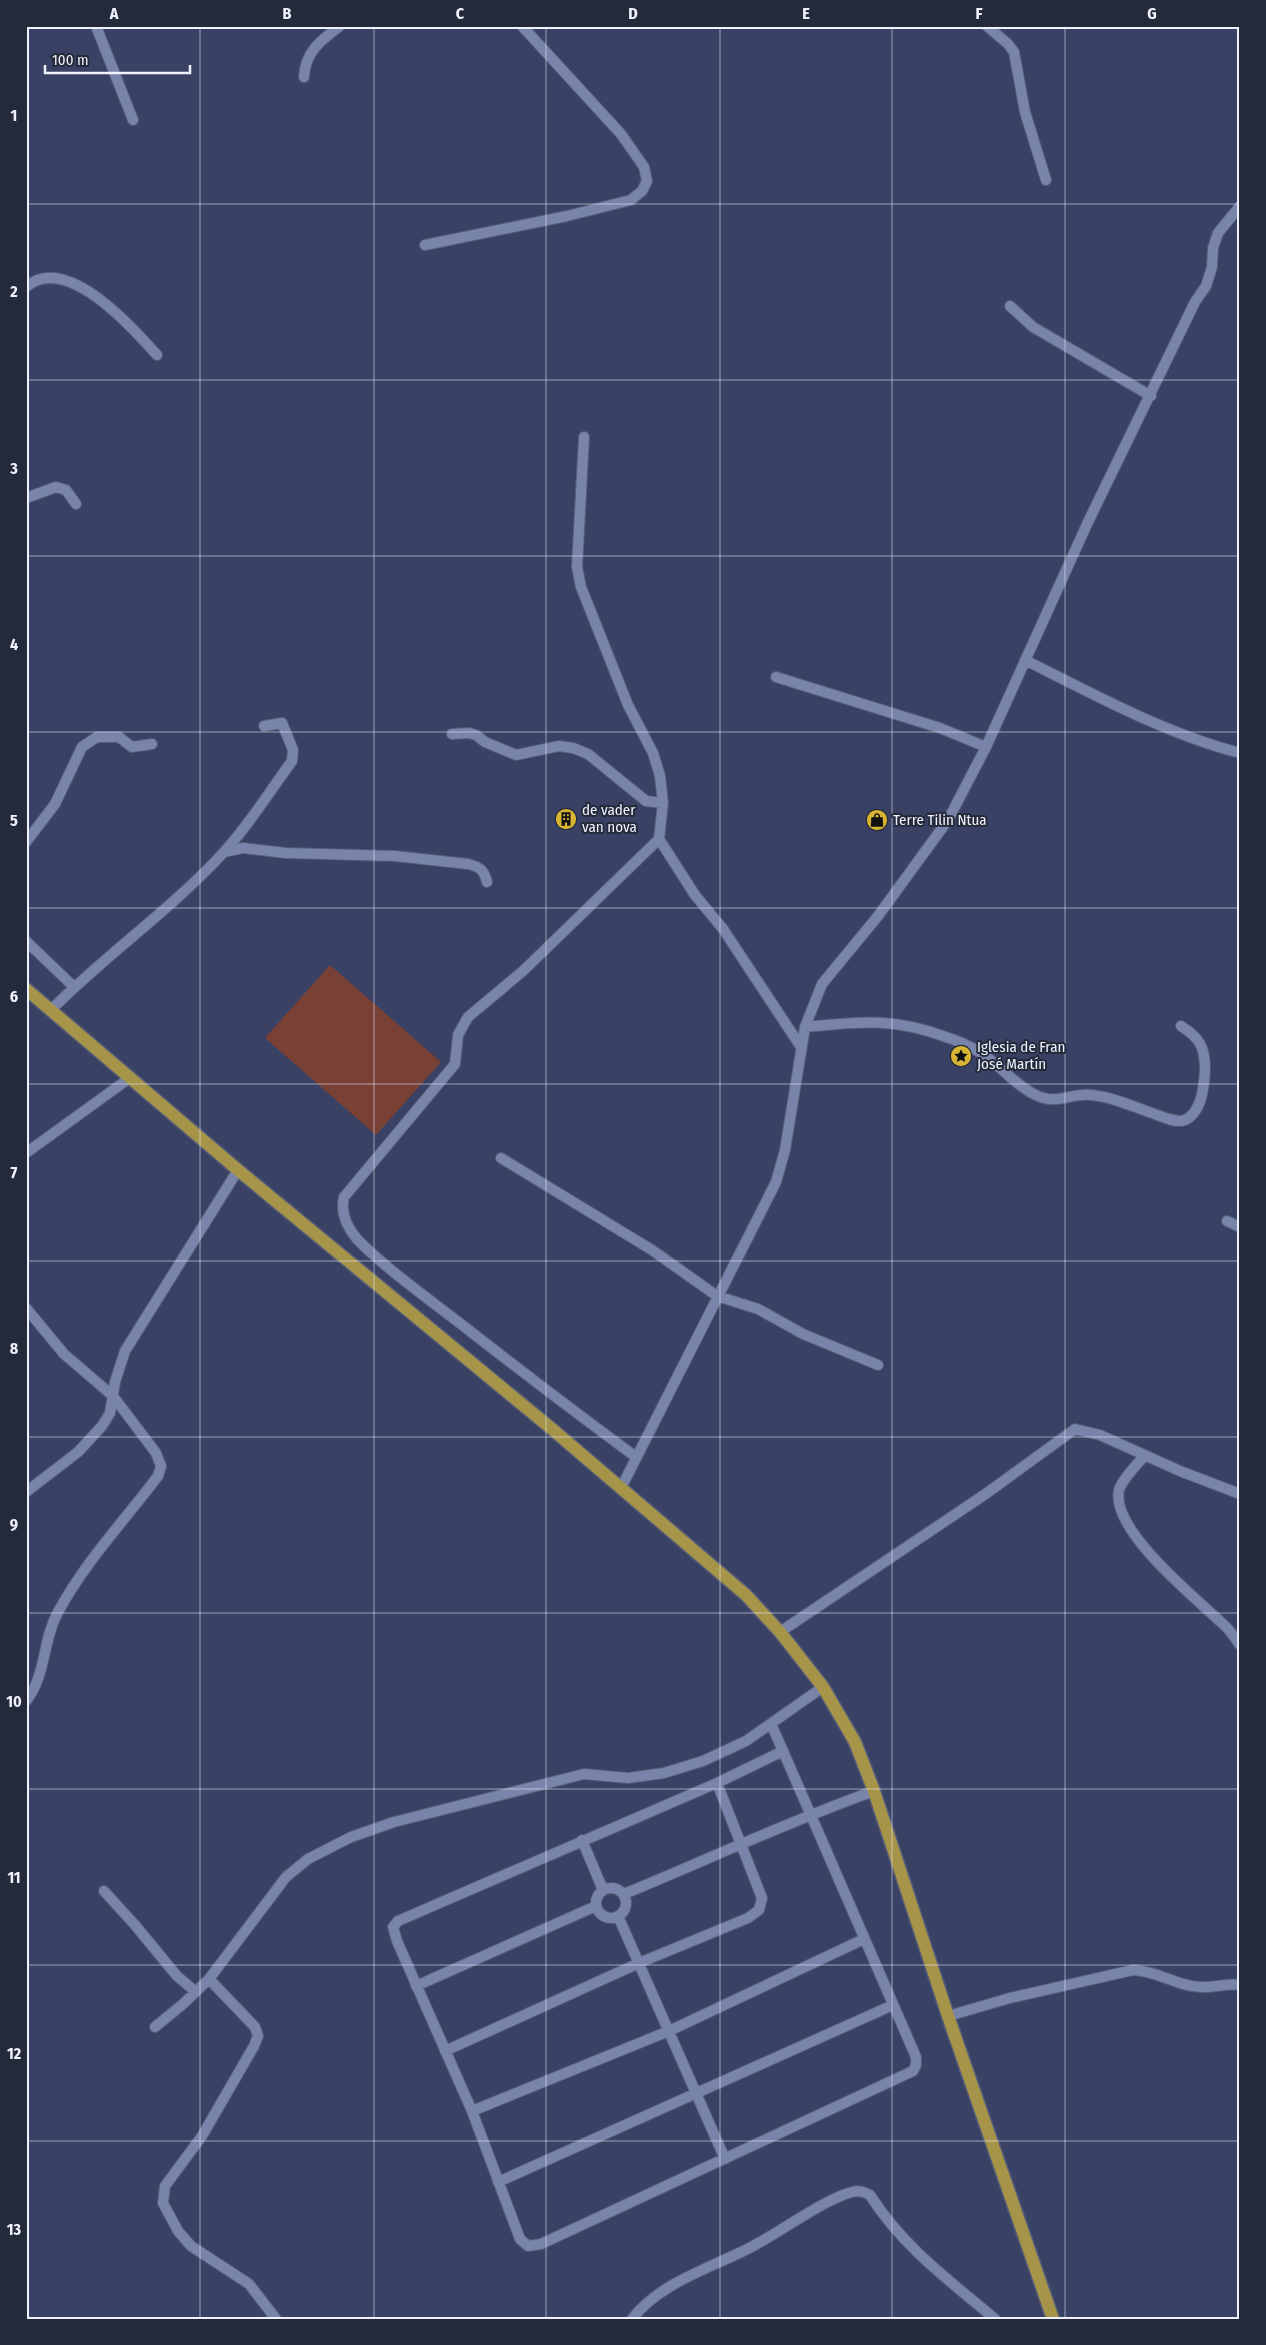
<svg xmlns="http://www.w3.org/2000/svg" width="1266" height="2345" font-family="'Fira Sans Condensed',sans-serif">
<rect width="100%" height="100%" fill="#394264"/>
<!-- green -->
<path fill="#794035" d="M330,965L441,1062L376,1135L265,1038Z"/>
<g fill="none" stroke-linecap="round" stroke-linejoin="round">
<!-- minor casing -->
<g stroke="#565d78" stroke-width="12">
<path id="minor" d="M96,26L133,120
M987,26L1008,44L1014,52L1025,112L1046,180
M304,77C305,52 321,40 340,26
M425,245L567,216L631,200L642,191L647,181L644,167L621,134L522,26
M26,287C66,252 133,328 157,355
M1010,306L1033,327L1151,396
M584,437L577,567L581,587L628,705L653,753L660,776L663,803L659,839L695,895L723,929L801,1047
M26,498L56,487L66,490L76,504
M1025,660C1093,694 1166,734 1240,753
M776,677L940,728L986,747
M452,734L469,733L476,735L485,742L516,755L559,746L573,748L588,754L646,801L663,803
M26,842L55,804L82,747L97,737H119L132,747L152,744
M224,852L243,848L286,853L395,856L468,864C480,867 484,870 487,882
M26,941L74,987
M50,1011C105,955 171,910 224,852C249,825 270,791 292,761L293,750L282,723L264,726
M805,1027C858,1022 892,1017 943,1036C956,1040 970,1046 981,1053C999,1064 1013,1083 1032,1093C1056,1107 1068,1093 1091,1095C1111,1097 1130,1105 1149,1112C1159,1115 1175,1124 1185,1120C1202,1112 1204,1086 1205,1070C1205,1047 1200,1038 1181,1026
M26,1153L131,1077
M501,1158L652,1250L717,1296L758,1309L803,1334L878,1365
M1227,1221L1240,1227
M26,1308L64,1354L113,1396L156,1453L161,1466L158,1476C124,1521 85,1562 58,1612C42,1641 47,1674 26,1701
M1144,1456C1137,1465 1122,1479 1119,1490C1110,1530 1197,1599 1223,1624C1230,1630 1235,1638 1240,1645
M636,1457C576,1413 516,1367 457,1321C426,1297 384,1267 357,1239C347,1227 340,1213 344,1197L455,1064L458,1035L468,1017L523,971L659,839
M621,1488L776,1182L785,1150L805,1027L822,984L878,916L948,820L986,747L1088,522L1195,302L1206,286L1212,267L1213,248L1218,233L1240,206
M26,1492L78,1452L102,1426L110,1413L115,1382L125,1351L238,1170
M780,1632L987,1493L1075,1429L1100,1435L1180,1471L1240,1494
M771,1724L783,1751L916,2057V2065L913,2071L541,2244L528,2246L520,2239L472,2111L397,1941L393,1927L398,1921L717,1783L783,1751
M582,1840L603,1890
M596 1903a15 15 0 1 1 30 0a15 15 0 1 1-30 0Z
M104,1891L135,1925L177,1976L196,1992
M624,1894C707,1860 789,1821 874,1791
M618,1916L725,2159
M209,1979L255,2027L258,2036L254,2046L202,2136L165,2186L163,2203L178,2231L191,2246L249,2284L276,2319
M416,1986L596,1906
M948,2016L1010,1998L1133,1970C1159,1971 1178,1987 1201,1987C1214,1988 1227,1983 1240,1985
M155,2027L183,2004L209,1979L286,1877L308,1859L351,1837L394,1822L584,1774L628,1778L664,1773L703,1761L746,1741L823,1687
M445,2051L639,1963L748,1918L759,1910L762,1898L717,1783
M472,2111L669,2031L864,1939
M498,2182L893,2005
M632,2319C661,2281 715,2267 755,2245C783,2230 823,2200 852,2192C859,2190 864,2192 870,2195C902,2246 950,2281 995,2319"/>
</g>
<!-- major casing -->
<g stroke="#565d78" stroke-width="15">
<path id="major" d="M26,989L238,1170L552,1429L746,1595L780,1632L823,1687L855,1742L874,1791L948,2016L1053,2319"/>
</g>
<!-- minor -->
<use href="#minor" stroke="#7884aa" stroke-width="10"/>
<!-- major -->
<use href="#major" stroke="#a69449" stroke-width="12"/>
</g>
<!-- grid -->
<path fill="none" stroke="#eef2ff" stroke-width="1" stroke-opacity="0.55" d="M200,26V2319M374,26V2319M546,26V2319M720,26V2319M892,26V2319M1065,26V2319M26,204H1240M26,380H1240M26,556H1240M26,732H1240M26,908H1240M26,1084H1240M26,1261H1240M26,1437H1240M26,1613H1240M26,1789H1240M26,1965H1240M26,2141H1240"/>
<!-- icons -->
<defs>
<g id="building-disc" transform="scale(1.125)"><circle r="9.5" fill="#d8b434" stroke="#252a3a"/><path d="M-4-6H4V6H1V3H-1V6H-4ZM-2.5-4.3h1.7v1.8h-1.7ZM.8-4.3h1.7v1.8H.8ZM-2.5-1h1.7V.8h-1.7ZM.8-1h1.7V.8H.8Z" fill="#111"/></g>
<g id="shop-disc" transform="scale(1.125)"><circle r="9.5" fill="#d8b434" stroke="#252a3a"/><path d="M-5-2.5h2.3a2.7 3.5 0 0 1 5.4 0H5L5.5 6h-11ZM-1.5-2.5h3a1.5 2.3 0 0 0-3 0Z" fill="#111"/></g>
<g id="sight-disc" transform="scale(1.125)"><circle r="9.5" fill="#d8b434" stroke="#252a3a"/><path d="M0-6L1.8-2.2L6-1.7L2.9 1.2L3.7 5.4L0 3.3L-3.7 5.4L-2.9 1.2L-6-1.7L-1.8-2.2Z" fill="#111"/></g>
</defs>
<g fill-rule="evenodd">
<use href="#building-disc" x="566" y="819"/>
<use href="#shop-disc" x="877" y="820"/>
<use href="#sight-disc" x="961" y="1056"/>
</g>
<g text-anchor="middle" dominant-baseline="central" stroke-width="4" stroke-linejoin="round" paint-order="stroke">
<!-- poi labels -->
<g font-size="15" fill="#eef2ff" stroke="#252a3a" text-anchor="start">
<text x="582" y="810">de vader<tspan x="582" dy="17">van nova</tspan></text>
<text x="893" y="820">Terre Tilin Ntua</text>
<text x="977" y="1047">Iglesia de Fran<tspan x="977" dy="17">José Martín</tspan></text>
</g>
</g>
<!-- border -->
<rect width="1266" height="2345" fill="none" stroke="#252a3a" stroke-width="55"/>
<!-- scale -->
<path d="M45 65v8h145v-8" fill="none" stroke="#eef2ff" stroke-width="2.5"/>
<text x="52" y="65" font-size="15" fill="#eef2ff" stroke="#252a3a" stroke-width="4" paint-order="stroke">100 m</text>
<rect x="28" y="28" width="1210" height="2290" fill="none" stroke="#eef2ff" stroke-width="2"/>
<g font-size="16" text-anchor="middle" font-weight="bold" fill="#eef2ff">
<text x="114" y="19">A</text>
<text x="287" y="19">B</text>
<text x="460" y="19">C</text>
<text x="633" y="19">D</text>
<text x="806" y="19">E</text>
<text x="979" y="19">F</text>
<text x="1152" y="19">G</text>
<text x="14" y="121">1</text>
<text x="14" y="297">2</text>
<text x="14" y="474">3</text>
<text x="14" y="650">4</text>
<text x="14" y="826">5</text>
<text x="14" y="1002">6</text>
<text x="14" y="1178">7</text>
<text x="14" y="1354">8</text>
<text x="14" y="1530">9</text>
<text x="14" y="1707">10</text>
<text x="14" y="1883">11</text>
<text x="14" y="2059">12</text>
<text x="14" y="2235">13</text>
</g>
</svg>
